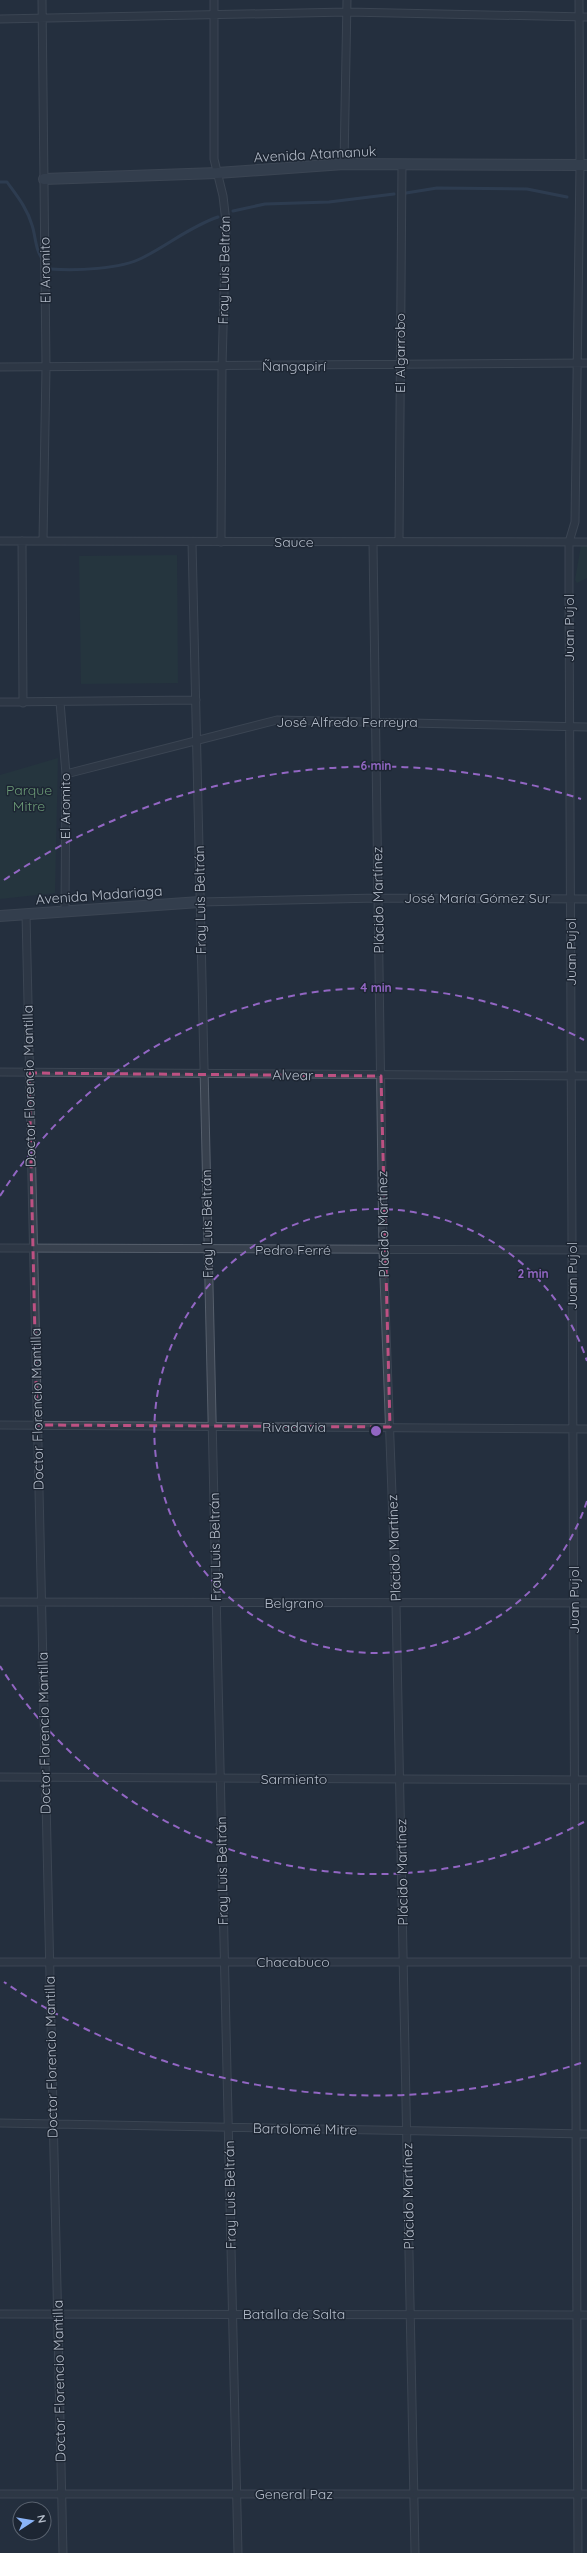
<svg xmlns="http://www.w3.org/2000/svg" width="587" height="2553" font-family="Quicksand,sans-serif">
<rect width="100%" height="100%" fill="#242f3e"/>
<!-- green -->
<path fill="#263c3f" d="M581,545H587V578L577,583L575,580Z
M177,555L178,683L81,684L79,556Z
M58,758L55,893L0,899V775Z"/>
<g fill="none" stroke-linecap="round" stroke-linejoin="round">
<!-- stream -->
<path stroke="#394c67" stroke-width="3" d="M0,182H7C17,196 27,208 32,225C36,237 35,251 44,261
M406,193L437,188L527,189L567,197
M233,211L265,204L329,202L394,194
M51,269C75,271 121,269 142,258C168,245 191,226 218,217"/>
<!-- street casing -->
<g stroke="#565f6c" stroke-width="9">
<path id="street" d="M42,0L46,367L43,541
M214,0V159L223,196L226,222L222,366L221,542
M0,19L347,12L587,17
M344,164L347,0
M0,367L587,363
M0,541L587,542
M22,541L23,703
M399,541L402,164
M192,542L238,2553
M373,543L383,1250L396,1603L415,2553
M0,702L196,700
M60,702L66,774L65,910
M66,774L277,720L587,727
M200,902L378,898L587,899
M26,914L63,2553
M0,1072L587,1076
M0,1248L587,1250
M0,1425L587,1429
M0,1602L587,1603
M0,1777L587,1780
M0,1962H587
M0,2123L587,2134
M0,2314L587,2315
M0,2494H587
M578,2553L569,590V542L575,522L580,165L579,0"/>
</g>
<!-- secondary casing -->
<g stroke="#565f6c" stroke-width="12">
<path id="secondary" d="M44,179L217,173L344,164L587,165
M0,916L200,902"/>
</g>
<!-- street -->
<use href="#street" stroke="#38414e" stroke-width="7"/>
<!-- secondary -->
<use href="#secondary" stroke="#465061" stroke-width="10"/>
</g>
<!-- marked area -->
<path d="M0 0H587V2553H0ZM29,1073L381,1076L390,1427L37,1425Z" fill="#242f3e" fill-opacity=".55" fill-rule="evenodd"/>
<path fill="none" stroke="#bd5182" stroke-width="3" stroke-dasharray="8 5" stroke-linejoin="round" d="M29,1073L381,1076L390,1427L37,1425Z"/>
<!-- distance rings -->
<g fill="none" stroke="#9266c3" stroke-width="2" stroke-dasharray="7 5">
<path d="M587 1501A222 222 0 1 1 587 1361"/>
<path d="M584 1822A443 443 0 0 1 0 1666M0 1196A443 443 0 0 1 584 1040"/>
<path d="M581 2063A665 665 0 0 1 4 1982M4 880A665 665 0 0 1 581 799"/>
</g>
<g text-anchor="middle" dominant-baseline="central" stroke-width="3" stroke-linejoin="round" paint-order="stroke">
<!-- street labels -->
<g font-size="14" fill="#b4bcc9" stroke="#1d2633">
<text transform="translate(315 154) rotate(-3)">Avenida Atamanuk</text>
<text transform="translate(45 270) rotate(-91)">El Aromito</text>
<text transform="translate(224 270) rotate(-89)">Fray Luis Beltrán</text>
<text transform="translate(400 353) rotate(-90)">El Algarrobo</text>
<text x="294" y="366">Ñangapirí</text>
<text x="294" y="542">Sauce</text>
<text transform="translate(569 628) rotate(-90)">Juan Pujol</text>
<text x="347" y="722">José Alfredo Ferreyra</text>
<text transform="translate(65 806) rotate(-90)">El Aromito</text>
<text transform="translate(99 895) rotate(-4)">Avenida Madariaga</text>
<text x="477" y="898">José María Gómez Sur</text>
<text transform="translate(200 900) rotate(-91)">Fray Luis Beltrán</text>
<text transform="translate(378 900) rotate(-91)">Plácido Martínez</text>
<text transform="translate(571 952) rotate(-90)">Juan Pujol</text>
<text transform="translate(293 1075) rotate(1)">Alvear</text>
<text transform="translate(29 1086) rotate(-91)">Doctor Florencio Mantilla</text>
<text transform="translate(207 1224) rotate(-91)">Fray Luis Beltrán</text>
<text transform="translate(383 1224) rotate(-91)">Plácido Martínez</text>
<text x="293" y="1250">Pedro Ferré</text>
<text transform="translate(572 1276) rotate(-90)">Juan Pujol</text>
<text transform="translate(37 1409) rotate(-91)">Doctor Florencio Mantilla</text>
<text x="294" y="1427">Rivadavia</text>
<text transform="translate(215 1547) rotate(-91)">Fray Luis Beltrán</text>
<text transform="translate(394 1548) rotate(-92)">Plácido Martínez</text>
<text transform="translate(574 1600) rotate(-90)">Juan Pujol</text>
<text x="294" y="1603">Belgrano</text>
<text transform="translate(44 1733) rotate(-91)">Doctor Florencio Mantilla</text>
<text x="294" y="1779">Sarmiento</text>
<text transform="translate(222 1871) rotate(-91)">Fray Luis Beltrán</text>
<text transform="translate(402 1872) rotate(-91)">Plácido Martínez</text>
<text x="293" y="1962">Chacabuco</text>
<text transform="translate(51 2057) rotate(-91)">Doctor Florencio Mantilla</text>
<text transform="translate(305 2129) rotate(1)">Bartolomé Mitre</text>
<text transform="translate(230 2195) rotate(-91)">Fray Luis Beltrán</text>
<text transform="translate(408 2196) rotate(-91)">Plácido Martínez</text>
<text x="294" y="2314">Batalla de Salta</text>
<text transform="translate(59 2381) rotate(-91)">Doctor Florencio Mantilla</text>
<text x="294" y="2494">General Paz</text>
</g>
<!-- park labels -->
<g font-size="14" fill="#6b9a76" stroke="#1d2633">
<text x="29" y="790">Parque<tspan x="29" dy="16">Mitre</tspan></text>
</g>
</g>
<circle cx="376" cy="1431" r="6" fill="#9266c3" stroke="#1d2633" stroke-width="2"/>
<g font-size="12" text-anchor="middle" font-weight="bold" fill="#9266c3" stroke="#1d2633" stroke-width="3" stroke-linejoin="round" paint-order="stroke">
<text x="376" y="770">6 min</text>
<text x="376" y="992">4 min</text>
<text x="533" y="1278">2 min</text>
</g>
<!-- north arrow -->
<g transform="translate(32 2521) rotate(78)"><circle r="19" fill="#1d2633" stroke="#59626f"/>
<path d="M0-3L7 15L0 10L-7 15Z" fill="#8ab4f8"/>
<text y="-6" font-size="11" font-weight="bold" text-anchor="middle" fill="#b4bcc9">N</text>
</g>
</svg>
